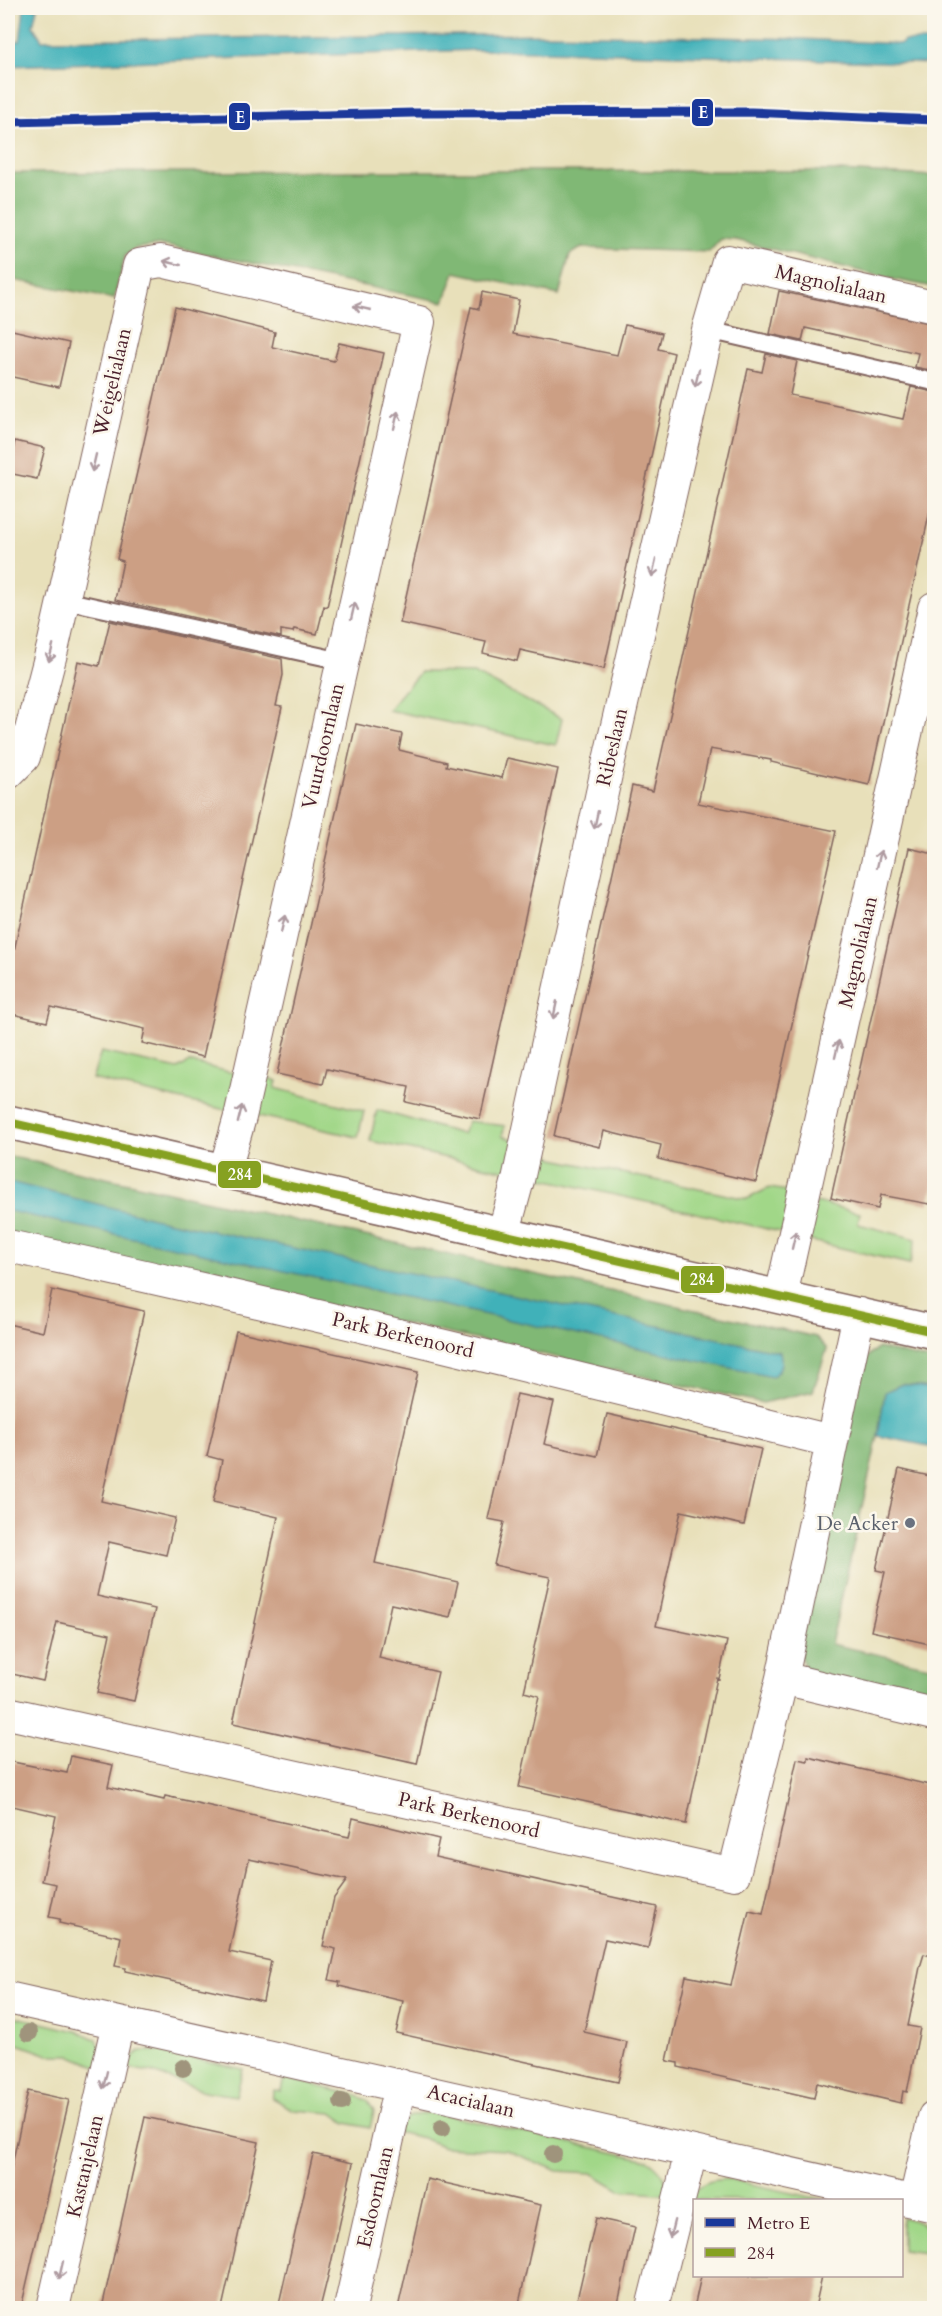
<svg xmlns="http://www.w3.org/2000/svg" width="942" height="2316" font-family="Cardo,serif">
<rect width="100%" height="100%" fill="#fbf7ec"/>
<filter id="ink" filterUnits="userSpaceOnUse"><feTurbulence type="fractalNoise" baseFrequency=".0167" numOctaves="2"/><feDisplacementMap in="SourceGraphic" scale="12" xChannelSelector="R" yChannelSelector="G"/><feConvolveMatrix kernelMatrix="1 2 1 2 8 2 1 2 1" color-interpolation-filters="sRGB"/></filter>
<filter id="wash" filterUnits="userSpaceOnUse"><feTurbulence type="fractalNoise" baseFrequency=".008" numOctaves="4" result="noise"/><feDisplacementMap in="SourceGraphic" scale="24" xChannelSelector="R" yChannelSelector="G"/><feGaussianBlur stdDeviation="1.35" result="paint"/><feColorMatrix in="noise" values="0 0 0 0 0 0 0 0 0 0 0 0 0 0 0 0 0 1.4 0 .05"/><feComposite in="paint" operator="in"/></filter>
<g filter="url(#wash)">
<rect width="100%" height="100%" fill="#e8e0ba"/>
<!-- green -->
<path fill="#a1d788" stroke="#767b5a" stroke-width="1.5" d="M420,672L474,673L562,719L556,745L388,710Z
M101,1052L178,1069L189,1062L238,1074L230,1111L92,1079Z
M262,1075L277,1081L275,1088L364,1111L358,1137L254,1115Z
M377,1110L462,1134L468,1121L505,1126L502,1136L515,1140L506,1171L370,1141Z
M540,1140L554,1159L747,1199L769,1188L796,1192L785,1233L530,1176Z
M816,1202L860,1213L858,1224L916,1239L910,1264L807,1240Z
M8,2015L80,2032L97,2040L104,2053L101,2068L69,2055H48L21,2045L8,2042Z
M140,2051H160L243,2069L236,2096L204,2091L150,2072L127,2068L131,2058Z
M284,2078L355,2095L367,2100L374,2111L370,2128L346,2123L332,2113L294,2110L272,2098L274,2090L281,2091Z
M425,2113L441,2114L648,2160C661,2170 667,2178 669,2194L620,2190L592,2173L558,2171L506,2150L444,2147L423,2138L396,2132L407,2117Z
M728,2179L825,2200H696L689,2199C699,2182 710,2180 728,2179Z
M902,2217C925,2223 935,2228 934,2254L902,2250Z"/>
<!-- forest -->
<path fill="#80b874" stroke="#656c50" stroke-width="1.5" d="M358,171H838L934,176V287L892,279L736,240L721,239L709,252L582,248L570,254L559,295L455,272L444,302L162,245L136,248L125,256L114,299L8,279V173Z
M8,1156L816,1337L827,1349L813,1391L763,1403L8,1236Z
M878,1348L934,1361V1389L902,1384L885,1392L878,1436L831,1644L934,1667V1698L808,1673L798,1652L858,1365Z"/>
<!-- water -->
<path fill="#41b1b9" stroke="#466872" stroke-width="1.5" d="M24,8H37L33,26L42,40L550,34L802,39L901,44L904,41H934V64L592,52L479,50L8,66V41H20Z
M14,1183L157,1219L780,1352C783,1364 781,1369 772,1377L8,1211V1184Z
M902,1384L934,1389V1447L878,1436L885,1392Z"/>
<g id="blocks">
<!-- building -->
<path fill="#cc9f84" d="M779,291L934,324V371L915,367L918,353L805,328L802,341L770,334Z
M482,292L519,300L513,334L617,355L625,325L662,333L658,349L674,353L604,669L520,650L517,661L483,653L486,642L400,623L471,307L479,309Z
M175,307L275,332L272,347L334,361L339,343L384,353L327,607L324,606L317,634L294,629L293,632L281,630V637L115,600L123,561L117,559Z
M8,329L69,343L59,387L8,376Z
M766,354L797,361L790,395L903,419L911,387L934,392V493L869,785L771,762V760L710,749L698,803L836,831L756,1182L658,1159L661,1145L604,1131L600,1147L554,1136L632,786L653,791L748,369L762,372Z
M15,441L45,448L37,479L8,473Z
M110,621L282,659L283,675L276,706L282,707L203,1057L142,1043L145,1029L51,1007L47,1022L8,1013V978L78,661L99,666Z
M356,724L402,734L399,750L447,762L446,766L502,778L507,758L558,769L480,1119L406,1102L409,1087L327,1069L323,1084L277,1074Z
M909,848L934,854V1184L929,1204L881,1195L878,1209L831,1198Z
M52,1290L144,1311L101,1501L175,1518L166,1555L109,1542L97,1596L155,1609L134,1701L97,1693L110,1634L57,1622L43,1681L8,1673V1324L43,1332Z
M236,1331L418,1372L375,1563L458,1582L450,1617L391,1604L379,1658L438,1672L417,1764L233,1723L278,1517L213,1502L222,1460L207,1456Z
M517,1394L554,1402L544,1444L597,1456L607,1414L761,1449L744,1525L681,1511L656,1626L727,1641L719,1679L717,1678L686,1824L519,1787L539,1696L524,1692L550,1577L494,1565L504,1522L488,1519Z
M899,1469L934,1477V1645L871,1631L885,1572L876,1570Z
M71,1756L113,1765L108,1787L164,1800L165,1796L349,1837L353,1818L439,1839L435,1857L657,1907L648,1948L605,1939L595,1983L584,2032L627,2042L618,2082L396,2033L403,2001L339,1986L340,1982L329,1980L336,1949L323,1946L334,1898L347,1880L249,1859L229,1952L271,1961L263,2001L125,1971L126,1968L115,1966L121,1937L59,1923L60,1919L49,1917L56,1884L42,1881L56,1816L8,1805V1761L67,1773Z
M808,1757L934,1786V1957L924,1954L920,1967L908,2026L920,2028L907,2092L903,2091L901,2103L817,2083L814,2098L678,2067V2063L667,2061L686,1976L731,1985L749,1911L763,1914L797,1759L808,1761Z
M28,2091L69,2100L21,2308H8V2183Z
M145,2117L259,2142L222,2308H102Z
M313,2154L353,2163L330,2268L320,2308H278Z
M427,2179L541,2205L518,2308H398Z
M596,2218L635,2227L617,2308H575Z
M701,2276H822L815,2308H694Z"/>
</g>
</g>
<g filter="url(#ink)">
<use href="#blocks" fill-opacity="0" stroke="#81635d" stroke-width="1.5"/>
<g fill="none" stroke-linecap="round" stroke-linejoin="round">
<!-- service casing -->
<g stroke="#81635d" stroke-width="20">
<path id="service" d="M708,330L934,382
M64,600L342,661"/>
</g>
<!-- minor casing -->
<g stroke="#81635d" stroke-width="34">
<path id="minor" d="M8,773L24,757L53,646L139,265L161,261L419,322L240,1117L225,1170
M503,1235L518,1180L608,765L708,330L728,261L934,307
M8,1246C283,1305 557,1373 831,1441
M781,1296L934,608
M782,1678L934,1714
M8,1713L734,1874L782,1678L859,1314
M8,1998L934,2206
M915,2201L934,2117
M53,2308L118,2023
M350,2308L400,2085
M652,2308L691,2152"/>
</g>
<!-- tertiary casing -->
<g stroke="#81635d" stroke-width="36">
<path id="tertiary" d="M8,1122L934,1332"/>
</g>
<!-- service -->
<use href="#service" stroke="#fff" stroke-width="16"/>
<!-- minor -->
<use href="#minor" stroke="#fff" stroke-width="32"/>
<!-- tertiary -->
<use href="#tertiary" stroke="#fff" stroke-width="33"/>
<!-- bus-1 casing -->
<g stroke="#fbf7ec" stroke-width="12">
<path id="bus-1" d="M8,1122L934,1332"/>
</g>
<!-- bus-1 -->
<use href="#bus-1" stroke="#86a121" stroke-width="8"/>
<!-- metro-1 casing -->
<g stroke="#fbf7ec" stroke-width="14">
<path id="metro-1" d="M8,122L414,113L751,112L934,120"/>
</g>
<!-- metro-1 -->
<use href="#metro-1" stroke="#1a389a" stroke-width="9"/>
</g>
<!-- trees -->
<g fill="#9f947b">
<circle cx="29" cy="2033" r="9"/>
<circle cx="183" cy="2068" r="9"/>
<circle cx="342" cy="2102" r="9"/>
<circle cx="442" cy="2128" r="9"/>
<circle cx="553" cy="2154" r="9"/>
</g>
<!-- one-way arrows -->
<defs><path id="oneway-shaft" d="M-6 0H5M1.5-3L5.5 0L1.5 3" fill="none" stroke-width="1.6" stroke-linecap="round" stroke-linejoin="round" transform="scale(1.5)"/></defs>
<g stroke="#ae9aa0">
<use href="#oneway-shaft" transform="translate(172 263) rotate(-167)"/>
<use href="#oneway-shaft" transform="translate(362 308) rotate(-167)"/>
<use href="#oneway-shaft" transform="translate(697 378) rotate(103)"/>
<use href="#oneway-shaft" transform="translate(396 420) rotate(-77)"/>
<use href="#oneway-shaft" transform="translate(94 463) rotate(103)"/>
<use href="#oneway-shaft" transform="translate(654 568) rotate(103)"/>
<use href="#oneway-shaft" transform="translate(353 611) rotate(-77)"/>
<use href="#oneway-shaft" transform="translate(51 653) rotate(104)"/>
<use href="#oneway-shaft" transform="translate(596 820) rotate(102)"/>
<use href="#oneway-shaft" transform="translate(879 859) rotate(-77)"/>
<use href="#oneway-shaft" transform="translate(283 924) rotate(-77)"/>
<use href="#oneway-shaft" transform="translate(555 1010) rotate(102)"/>
<use href="#oneway-shaft" transform="translate(837 1049) rotate(-77)"/>
<use href="#oneway-shaft" transform="translate(240 1114) rotate(-76)"/>
<use href="#oneway-shaft" transform="translate(794 1240) rotate(-77)"/>
<use href="#oneway-shaft" transform="translate(105 2080) rotate(103)"/>
<use href="#oneway-shaft" transform="translate(672 2229) rotate(104)"/>
<use href="#oneway-shaft" transform="translate(61 2270) rotate(103)"/>
</g>
</g>
<!-- markers -->
<circle fill="#6b7280" stroke="#fbf7ec" stroke-width="2" cx="910" cy="1523" r="6"/>
<g text-anchor="middle" dominant-baseline="central" stroke-width="5" stroke-linejoin="round" paint-order="stroke">
<!-- street labels -->
<g font-size="20" fill="#4a1f2b" stroke="#fbf7ec">
<text transform="translate(831 284) rotate(13)">Magnolialaan</text>
<text transform="translate(112 382) rotate(-77)">Weigelialaan</text>
<text transform="translate(323 746) rotate(-77)">Vuurdoornlaan</text>
<text transform="translate(612 747) rotate(-77)">Ribeslaan</text>
<text transform="translate(858 952) rotate(-77)">Magnolialaan</text>
<text transform="translate(403 1335) rotate(13)">Park Berkenoord</text>
<text transform="translate(469 1815) rotate(13)">Park Berkenoord</text>
<text transform="translate(471 2101) rotate(13)">Acacialaan</text>
<text transform="translate(85 2166) rotate(-77)">Kastanjelaan</text>
<text transform="translate(375 2197) rotate(-77)">Esdoornlaan</text>
</g>
<!-- worship labels -->
<g font-size="20" fill="#5b616d" stroke="#fbf7ec" text-anchor="end">
<text x="898" y="1523">De Acker</text>
</g>
</g>
<g stroke="#fbf7ec" stroke-width="2">
<rect x="691" y="98" width="23" height="29" rx="6" fill="#1a389a"/>
<rect x="228" y="102" width="23" height="29" rx="6" fill="#1a389a"/>
<rect x="217" y="1160" width="45" height="29" rx="6" fill="#86a121"/>
<rect x="680" y="1265" width="45" height="29" rx="6" fill="#86a121"/>
</g>
<g font-size="16" text-anchor="middle" font-weight="bold" fill="#fff">
<text x="703" y="118">E</text>
<text x="240" y="123">E</text>
<text x="240" y="1180">284</text>
<text x="702" y="1285">284</text>
</g>
<!-- margin -->
<rect width="942" height="2316" fill="none" stroke="#fbf7ec" stroke-width="30"/>
<!-- legend -->
<rect x="693" y="2199" width="210" height="78" fill="#fbf7ec" stroke="#b4a19f" stroke-width="1.5"/>
<rect x="705" y="2218" width="30" height="9" fill="#1a389a" stroke="#b4a19f" stroke-width="1.5"/>
<text x="747" y="2229" font-size="18" fill="#4a1f2b">Metro E</text>
<rect x="705" y="2248" width="30" height="9" fill="#86a121" stroke="#b4a19f" stroke-width="1.5"/>
<text x="747" y="2259" font-size="18" fill="#4a1f2b">284</text>
</svg>
